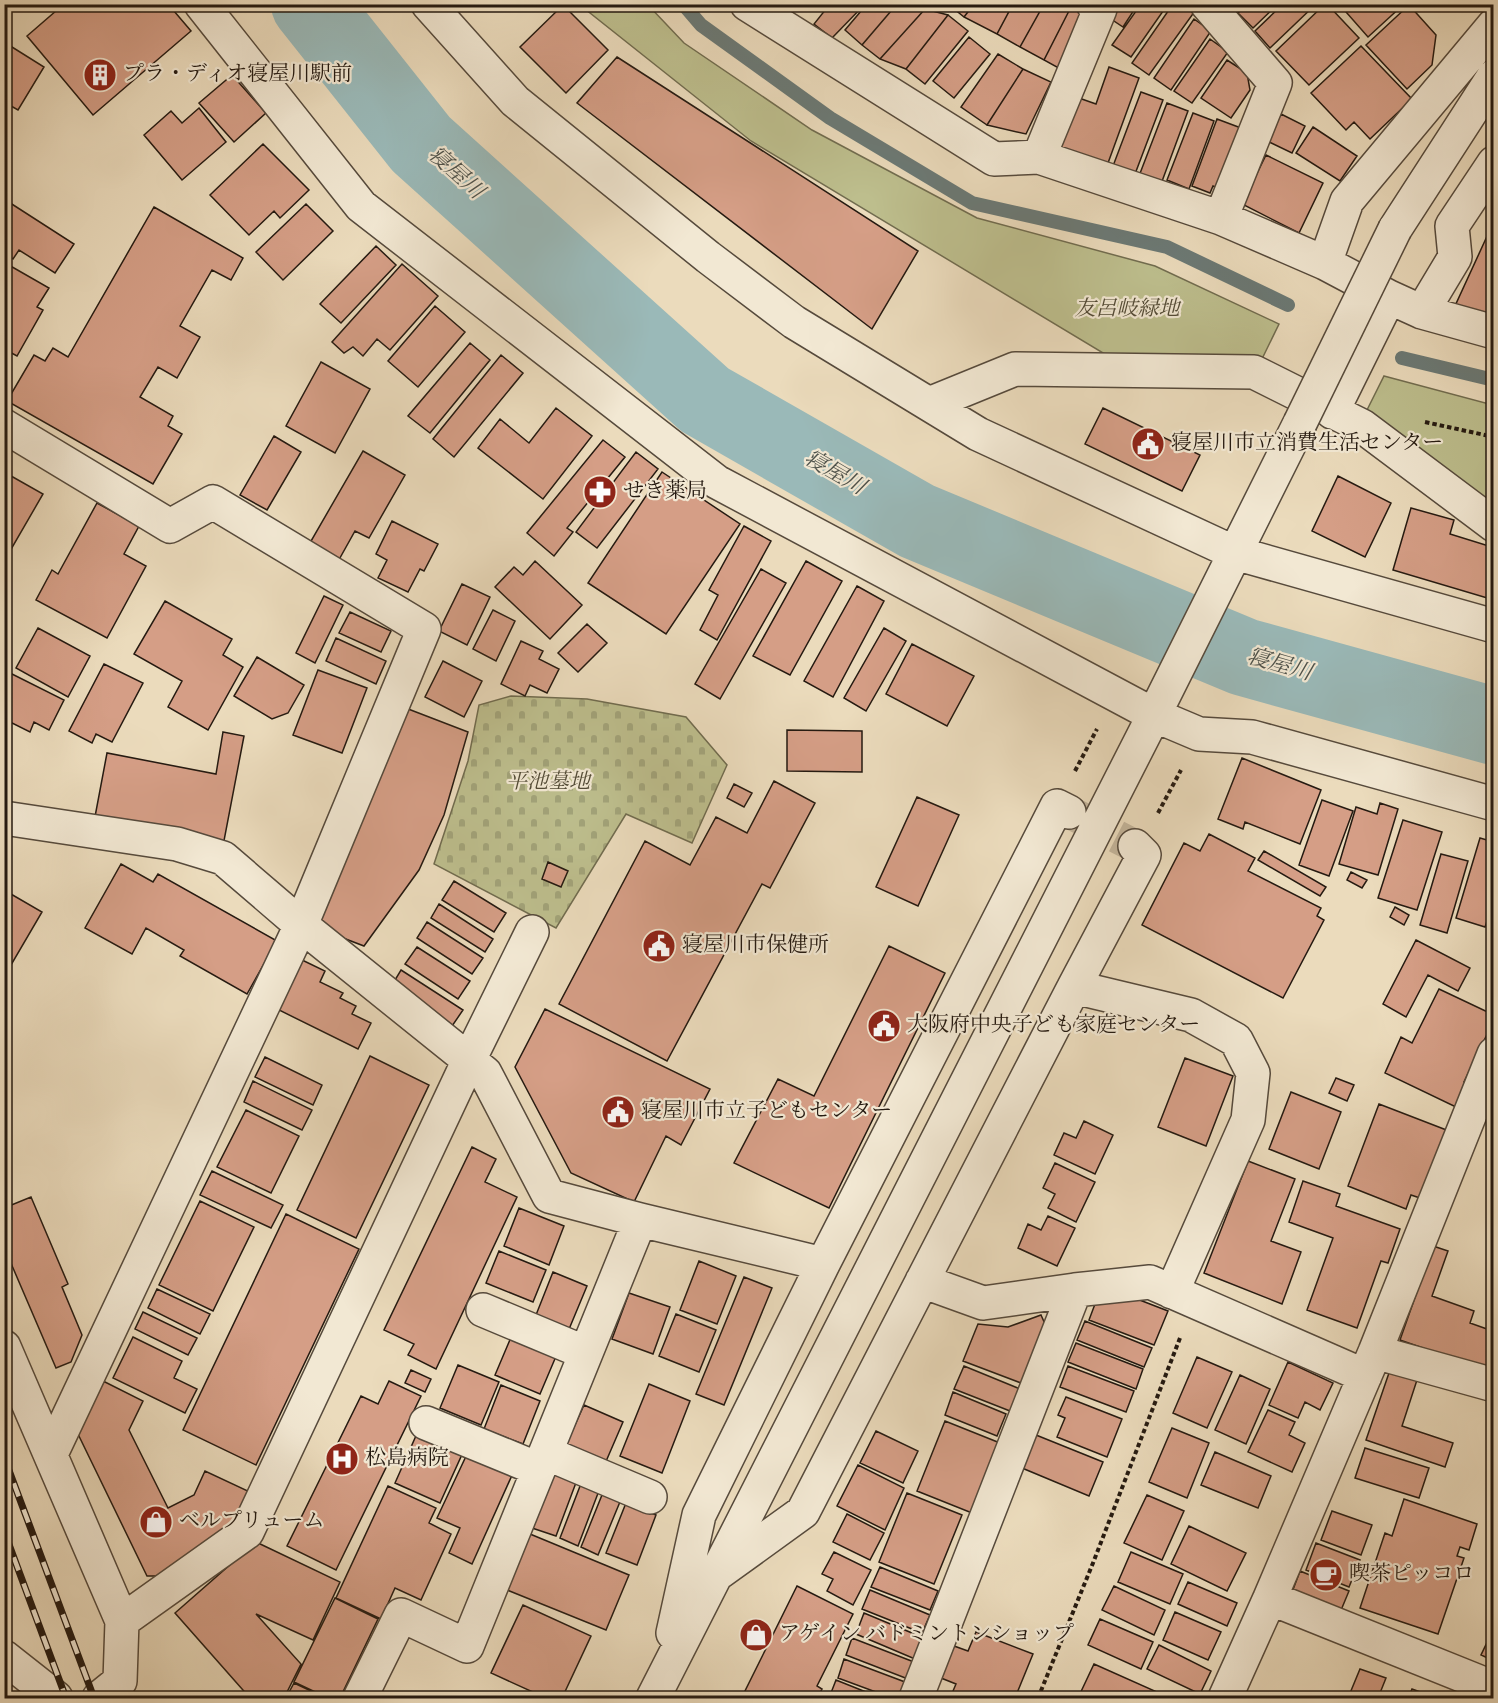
<svg xmlns="http://www.w3.org/2000/svg" width="1498" height="1703" font-family="'Sorts Mill Goudy','Noto Serif JP',serif">
<defs>
<pattern id="cemetery-stones" width="16" height="16" patternUnits="userSpaceOnUse" patternTransform="scale(1.5)"><rect width="16" height="16" fill="#bdbe8d"/><path d="M2 7V4a2 2 0 0 1 4 0v3zM10 15v-3a2 2 0 0 1 4 0v3z" fill="#a2a379"/></pattern>
</defs>
<rect width="100%" height="100%" fill="#ebdbbc"/>
<filter id="stains"><feTurbulence type="fractalNoise" baseFrequency=".00333" numOctaves="4"/><feColorMatrix values="0 0 0 0 .2 0 0 0 0 .09 0 0 0 0 .02 0 0 0 .5 -.17"/></filter>
<radialGradient id="worn" r=".72"><stop offset=".6" stop-color="#630" stop-opacity="0"/><stop offset="1" stop-color="#630" stop-opacity=".3"/></radialGradient>
<!-- cemetery -->
<path fill="url(#cemetery-stones)" stroke="#716c4f" stroke-width="1.5" d="M511,696L587,699L686,717L727,765L692,843L626,814L556,928L434,864L468,761L479,705Z"/>
<!-- green -->
<path fill="#bdbe8d" stroke="#716c4f" stroke-width="1.5" d="M580,5H648L684,43L812,130L977,218L1155,266L1279,324L1259,365L1113,359L751,141Z
M1384,376L1493,405V507L1367,410Z"/>
<g fill="none" stroke-linecap="round" stroke-linejoin="round">
<!-- stream -->
<path stroke="#6b7975" stroke-width="14" d="M683,4L701,25L830,118L972,203L1167,247L1288,305
M1402,358L1494,380"/>
<!-- river -->
<path stroke="#9ab9b8" stroke-width="78" d="M310,4L421,144L705,400L917,521L1244,657L1494,726"/>
</g>
<!-- building -->
<path fill="#d59e86" stroke="#251a11" stroke-width="1.5" d="M64,4H168L191,31L93,115L27,36Z
M830,4H865L832,38L814,24Z
M867,4H897L862,45L845,30Z
M897,4H920L925,9L880,59L862,45Z
M948,4H974L964,17Z
M974,4H1013L997,34L964,17Z
M1013,4H1044L1020,47L997,34Z
M1044,4L1072,5L1044,60L1020,47Z
M1112,4H1138L1123,27L1105,15Z
M1141,4H1168L1131,57L1112,45Z
M1173,4H1184L1195,11L1149,75L1132,63Z
M1247,4H1278L1253,28L1238,13Z
M1283,4H1316L1270,48L1255,31Z
M1325,4H1327L1359,38L1309,85L1276,51Z
M1339,4H1404L1368,37Z
M563,5L608,50L566,93L520,47Z
M1072,5L1088,15L1064,71L1044,60Z
M1409,5L1436,35L1432,65L1407,89L1366,45Z
M925,9L948,15L906,69L880,59Z
M948,15L968,31L925,84L906,69Z
M1194,19L1211,31L1171,90L1154,78Z
M969,37L990,54L954,98L933,81Z
M1210,39L1228,52L1192,103L1174,91Z
M4,42L44,67L18,110L4,102Z
M1361,46L1412,99L1370,139L1354,122L1346,130L1311,93Z
M998,54L1023,69L987,125L961,107Z
M617,57L918,251L872,329L577,103Z
M1227,60L1247,73L1250,90L1231,118L1201,98Z
M1109,67L1139,78L1108,163L1058,146L1076,97L1096,104Z
M1023,69L1051,82L1026,134L987,125Z
M232,75L266,113L234,142L199,103Z
M1141,92L1163,100L1135,174L1113,166Z
M1167,103L1188,111L1161,184L1139,176Z
M199,108L226,142L182,180L144,135L171,111L182,123Z
M1193,113L1214,121L1189,189L1167,180Z
M1281,114L1305,126L1292,153L1267,141Z
M1217,119L1241,128L1218,188L1213,186L1210,193L1192,186Z
M1313,127L1357,156L1340,181L1296,153Z
M263,144L309,190L280,218L274,211L249,235L210,195Z
M1266,155L1323,183L1299,233L1242,204Z
M4,199L74,244L55,273L19,250L13,259L4,253Z
M306,204L333,231L283,280L256,252Z
M154,207L243,258L231,280L212,270L180,326L200,337L177,378L158,367L140,397L173,416L168,426L182,434L153,484L7,401L34,355L45,361L53,348L68,357Z
M1494,221V312L1488,310L1484,319L1455,306Z
M376,246L396,265L341,323L320,304Z
M7,264L49,288L37,307L43,310L17,356L4,349V269Z
M402,264L438,296L390,350L377,339L363,356L353,347L344,353L332,342Z
M435,306L465,332L418,387L388,361Z
M470,343L490,360L430,433L408,416Z
M501,355L523,373L454,457L433,439Z
M321,362L370,389L335,453L286,426Z
M556,408L592,436L543,499L478,448L500,419L529,443Z
M1103,408L1200,455L1182,491L1085,444Z
M274,436L301,452L267,510L240,495Z
M603,440L625,457L567,528L573,532L554,556L527,533Z
M363,451L405,475L369,538L355,531L336,565L307,548Z
M636,452L658,469L597,548L576,532Z
M4,472L43,494L6,558L4,557Z
M662,472L740,524L666,634L588,583Z
M1338,476L1391,503L1365,557L1312,531Z
M97,503L139,526L124,554L146,566L107,638L36,600L52,570L58,574Z
M1411,508L1454,520L1450,534L1492,547L1487,564L1494,566V600L1393,570Z
M392,521L438,544L424,571L420,569L408,592L378,578L387,560L376,554Z
M744,526L771,541L717,640L700,630L718,595L709,590Z
M535,561L582,605L550,639L495,587L514,567L523,575Z
M806,561L842,581L790,675L753,656Z
M761,569L786,583L720,699L695,684Z
M462,584L490,597L467,645L439,631Z
M857,586L884,601L833,697L804,681Z
M324,596L343,605L315,663L296,653Z
M165,601L232,639L223,655L243,667L208,730L168,707L182,681L134,654Z
M493,610L515,621L496,661L473,649Z
M350,612L391,631L381,652L339,633Z
M587,624L607,643L578,672L558,653Z
M38,628L90,656L68,697L16,668Z
M884,628L906,641L866,711L844,698Z
M336,638L386,661L376,684L326,661Z
M521,641L543,651L539,659L559,669L547,693L530,685L525,696L501,684Z
M912,644L974,676L947,726L886,694Z
M257,657L304,685L288,713L272,719L234,696Z
M443,661L482,681L464,717L425,697Z
M104,664L143,683L112,742L96,734L92,743L69,731Z
M318,670L367,688L342,753L293,735Z
M10,673L64,700L49,730L34,722L30,732L4,719V684Z
M403,707L468,732L444,815L419,870L364,946L317,928Z
M787,730L862,731V772L787,771Z
M223,732L244,736L223,846L94,822L107,753L216,774Z
M1242,758L1321,790L1300,844L1245,822L1243,829L1218,819Z
M774,781L815,803L770,888L762,884L667,1061L559,1004L645,841L690,865L716,817L747,833Z
M734,784L752,793L744,807L727,798Z
M917,797L959,815L918,906L876,887Z
M1322,800L1353,811L1329,876L1299,865Z
M1380,803L1398,809L1378,875L1339,864L1356,807L1377,814Z
M1403,820L1442,832L1417,910L1378,898Z
M1209,834L1255,858L1248,871L1321,908L1317,916L1324,920L1283,998L1142,925L1184,843L1200,851Z
M1480,838L1494,842V901L1485,927L1456,918Z
M1264,851L1326,887L1320,896L1258,860Z
M1441,854L1468,861L1447,933L1420,925Z
M548,862L568,871L561,887L542,879Z
M121,864L153,882L158,874L277,941L247,994L180,956L184,950L146,928L132,954L85,928Z
M1351,872L1367,880L1362,888L1347,880Z
M454,881L506,913L494,932L442,900Z
M4,890L42,912L4,977Z
M439,904L493,939L485,952L431,918Z
M1395,907L1409,915L1404,925L1390,917Z
M427,922L483,958L472,974L417,938Z
M1416,940L1470,968L1458,991L1428,975L1406,1017L1383,1004Z
M889,946L945,973L829,1208L734,1163L778,1079L814,1096Z
M417,947L470,981L458,999L405,964Z
M300,959L325,971L320,982L343,993L340,998L356,1006L352,1014L371,1023L358,1049L275,1008Z
M401,970L463,1010L450,1029L389,990Z
M1439,989L1494,1015V1020L1464,1082L1470,1085L1458,1108L1385,1073L1401,1037L1412,1043Z
M545,1009L710,1089L681,1145L666,1136L634,1202L571,1173L515,1067Z
M370,1056L429,1085L356,1238L297,1210Z
M265,1057L322,1085L313,1105L255,1077Z
M1185,1058L1233,1076L1206,1146L1158,1127Z
M1336,1078L1354,1085L1347,1101L1329,1093Z
M253,1081L312,1110L302,1130L244,1102Z
M1291,1092L1341,1112L1319,1169L1269,1149Z
M1379,1104L1449,1131L1423,1199L1411,1195L1406,1209L1348,1186Z
M246,1110L299,1136L271,1193L217,1167Z
M1084,1121L1113,1135L1095,1174L1054,1155L1064,1133L1076,1138Z
M472,1147L496,1159L485,1182L517,1197L436,1369L408,1355L414,1344L384,1330Z
M1248,1161L1295,1179L1271,1241L1301,1252L1282,1304L1204,1273Z
M1055,1163L1095,1182L1076,1222L1048,1208L1055,1194L1043,1188Z
M212,1171L283,1205L271,1228L200,1195Z
M1303,1181L1340,1194L1336,1206L1400,1229L1388,1263L1381,1261L1357,1328L1307,1310L1333,1238L1289,1222Z
M31,1197L68,1284L62,1287L82,1335L71,1362L56,1368L4,1247V1208Z
M200,1201L254,1227L213,1311L159,1285Z
M519,1208L564,1226L549,1265L504,1246Z
M286,1214L359,1249L256,1465L183,1430Z
M1048,1216L1075,1228L1057,1266L1018,1248L1028,1224L1041,1230Z
M1433,1246L1448,1251L1432,1296L1474,1311L1470,1323L1487,1329L1494,1312V1348L1486,1370L1400,1340Z
M499,1251L546,1270L533,1302L486,1283Z
M699,1261L736,1276L717,1324L680,1310Z
M553,1272L587,1286L567,1334L534,1320Z
M744,1277L772,1288L724,1405L696,1394Z
M157,1289L210,1314L200,1334L148,1308Z
M1119,1292L1168,1311L1154,1345L1089,1320L1095,1304Z
M629,1293L670,1307L653,1354L612,1339Z
M143,1312L197,1338L188,1355L135,1329Z
M676,1314L716,1330L699,1372L659,1356Z
M1041,1315L1045,1324L1021,1383L963,1361L978,1324L1008,1327Z
M1085,1321L1152,1348L1144,1367L1077,1340Z
M512,1335L557,1354L540,1394L495,1375Z
M133,1337L182,1361L174,1378L197,1389L185,1413L113,1378Z
M1076,1343L1143,1369L1136,1389L1068,1362Z
M1197,1357L1232,1372L1207,1428L1173,1413Z
M1288,1362L1333,1383L1320,1410L1305,1402L1298,1418L1269,1405Z
M458,1365L499,1382L481,1425L440,1408Z
M964,1366L1020,1389L1010,1411L954,1389Z
M1068,1366L1134,1391L1126,1412L1060,1387Z
M411,1370L431,1379L425,1392L405,1383Z
M1390,1370L1417,1380L1402,1426L1453,1443L1445,1467L1366,1440Z
M1240,1375L1270,1389L1246,1444L1215,1430Z
M103,1381L143,1401L129,1430L168,1508L194,1495L205,1471L250,1492L235,1524L162,1576H147L77,1432Z
M389,1381L421,1396L336,1570L287,1546L361,1396L378,1404Z
M649,1384L690,1401L662,1473L620,1456Z
M501,1385L540,1401L523,1444L484,1429Z
M953,1392L1006,1414L997,1436L945,1415Z
M1066,1397L1122,1419L1107,1457L1057,1437L1065,1418L1058,1415Z
M584,1405L623,1422L604,1466L564,1449Z
M1268,1410L1295,1422L1289,1435L1305,1443L1292,1472L1248,1452Z
M945,1421L1000,1443L972,1513L917,1491Z
M1172,1428L1209,1443L1187,1498L1149,1482Z
M419,1429L464,1450L440,1503L395,1483Z
M876,1431L918,1451L903,1483L860,1463Z
M1036,1435L1103,1462L1089,1496L1022,1468Z
M1365,1448L1429,1468L1419,1498L1355,1478Z
M468,1452L513,1473L472,1564L449,1553L460,1528L437,1518Z
M1215,1452L1271,1476L1258,1508L1201,1485Z
M858,1465L904,1488L885,1530L837,1506Z
M554,1471L577,1480L556,1536L532,1528Z
M582,1481L600,1488L578,1546L560,1538Z
M388,1486L436,1508L429,1523L451,1534L421,1600L395,1588L381,1619L336,1598Z
M604,1490L622,1497L598,1555L581,1547Z
M907,1493L962,1515L934,1584L879,1562Z
M1147,1495L1184,1511L1162,1560L1124,1543Z
M1404,1499L1477,1524L1469,1550L1460,1547L1457,1556L1464,1558L1438,1634L1360,1608L1385,1533L1392,1536Z
M626,1503L656,1515L637,1565L606,1553Z
M1332,1511L1372,1525L1361,1555L1321,1540Z
M847,1514L884,1533L870,1560L833,1542Z
M1189,1526L1246,1553L1227,1591L1171,1564Z
M530,1534L629,1575L606,1630L507,1590Z
M256,1542L340,1582L313,1640L256,1614L301,1664L284,1698H250L175,1613Z
M1316,1543L1360,1560L1349,1587L1306,1570Z
M834,1552L871,1570L853,1605L827,1591L833,1579L822,1574Z
M1131,1552L1183,1574L1170,1604L1118,1582Z
M880,1567L938,1591L930,1610L871,1587Z
M1300,1571L1349,1591L1339,1615L1291,1595Z
M1188,1582L1237,1603L1227,1626L1178,1604Z
M797,1586L853,1614L817,1686L822,1689L817,1698H749L743,1695Z
M1114,1586L1165,1610L1154,1635L1102,1610Z
M870,1590L930,1615L922,1633L862,1609Z
M335,1598L378,1619L340,1698H328L294,1682Z
M523,1605L591,1636L562,1698H546L491,1673Z
M1175,1612L1221,1632L1208,1660L1163,1640Z
M864,1613L924,1638L915,1659L856,1634Z
M1100,1619L1153,1642L1141,1669L1088,1645Z
M1494,1628V1661L1481,1655Z
M976,1632L1033,1654L1015,1698H950L956,1684L941,1678L954,1646L968,1651Z
M852,1638L914,1662L908,1679L846,1655Z
M1159,1645L1211,1671L1200,1694L1147,1669Z
M844,1659L905,1682L898,1698H892L838,1678Z
M1094,1664L1166,1696L1165,1698H1078Z
M1360,1669L1386,1678L1378,1698H1348Z
M836,1680L881,1698H829Z
M294,1683L326,1698H286Z
M1412,1689L1437,1698H1408Z"/>
<g fill="none" stroke-linecap="round" stroke-linejoin="round">
<!-- minor-tunnel -->
<path stroke="#c3b49a" stroke-width="33" stroke-dasharray="33 16" stroke-linecap="butt" d="M1073,814L1135,846"/>
<!-- minor casing -->
<g stroke="#564a3c" stroke-width="36">
<path id="minor" d="M201,4L361,206L717,482L1154,715L1199,734L1252,737L1494,804
M428,4L515,101L708,257L794,322L978,434L1235,553L1494,626
M747,4L994,159L1039,157L1221,218L1325,263L1389,297L1422,312L1494,332
M1207,4L1275,83L1221,218
M1039,157L1100,9L1093,4
M1395,229L1494,76
M1325,263L1347,201L1494,25
M1422,312L1455,257L1452,226L1494,163
M929,404L1015,369L1254,372L1362,426L1494,525
M1332,412L1389,297
M4,426L170,526L213,502L424,629L301,925L51,1454
M4,818L177,844L223,858L301,925L485,1073L549,1196L640,1220L823,1264
M1074,987L1191,1015L1236,1040L1253,1073L1248,1120L1172,1292
M1075,1290L1150,1282L1365,1376
M483,1310L586,1353
M4,1347L122,1621L120,1681L99,1698
M1375,1352L1494,1385
M426,1423L538,1469
M546,1453L650,1497
M720,1572L803,1512L1074,987L1144,855L1135,846
M1270,1598L1494,1688
M122,1621L247,1532L469,1060L532,932
M673,1633L699,1515L823,1264L1057,806L1069,812
M4,1657L56,1698
M360,1698L401,1615L467,1646L640,1220
M653,1698L1154,715L1300,423
M916,1698L1075,1290L983,1303L922,1281
M1225,1698L1270,1598L1375,1352L1494,1054"/>
</g>
<!-- path -->
<path stroke="#251a11" stroke-width="4" stroke-dasharray="4.5 3" stroke-linecap="butt" d="M1425,422L1494,437
M1075,771L1097,729
M1158,813L1181,770
M1038,1698L1093,1563L1180,1338"/>
<!-- minor -->
<use href="#minor" stroke="#f2e8d3" stroke-width="33"/>
<!-- rail casing -->
<g stroke="#251a11" stroke-width="7">
<path id="rail" d="M4,1457L94,1698
M4,1531L66,1698"/>
</g>
<!-- rail -->
<use href="#rail" stroke="#f2e8d3" stroke-width="4.5" stroke-dasharray="14" stroke-linecap="butt"/>
<!-- minor-bridge casing -->
<g stroke="#564a3c" stroke-width="36" stroke-linecap="butt">
<path id="minor-bridge" d="M1300,423L1395,229"/>
</g>
<!-- minor-bridge -->
<use href="#minor-bridge" stroke="#f2e8d3" stroke-width="33"/>
</g>
<!-- icons -->
<defs>
<g id="building-disc" transform="scale(1.725)"><circle r="9.5" fill="#8f2418" stroke="#f2e8d3"/><path d="M-4-6H4V6H1V3H-1V6H-4ZM-2.5-4.3h1.7v1.8h-1.7ZM.8-4.3h1.7v1.8H.8ZM-2.5-1h1.7V.8h-1.7ZM.8-1h1.7V.8H.8Z" fill="#fff"/></g>
<g id="civic-disc" transform="scale(1.725)"><circle r="9.5" fill="#8f2418" stroke="#f2e8d3"/><path d="M-.6-6.5H3V-4.5H.6V-3L4-1V1h2V6H-6V1h2V-1L-.6-3ZM-1.2 2.5V6h2.4V2.5Z" fill="#fff"/></g>
<g id="pharmacy-disc" transform="scale(1.725)"><circle r="9.5" fill="#8f2418" stroke="#f2e8d3"/><path d="M-2-6h4v4h4v4h-4v4h-4v-4h-4v-4h4Z" fill="#fff"/></g>
<g id="hospital-disc" transform="scale(1.725)"><circle r="9.5" fill="#8f2418" stroke="#f2e8d3"/><path d="M-5-5h3v3.5h4V-5h3V5h-3V1.5h-4V5h-3Z" fill="#fff"/></g>
<g id="shop-disc" transform="scale(1.725)"><circle r="9.5" fill="#8f2418" stroke="#f2e8d3"/><path d="M-5-2.5h2.3a2.7 3.5 0 0 1 5.4 0H5L5.5 6h-11ZM-1.5-2.5h3a1.5 2.3 0 0 0-3 0Z" fill="#fff"/></g>
<g id="cafe-disc" transform="scale(1.725)"><circle r="9.5" fill="#8f2418" stroke="#f2e8d3"/><path d="M-5.5-4.5H6V0H3Q3 3.5 0 3.5H-2.5Q-5.5 3.5-5.5 0ZM3-3.2v2h1.7v-2ZM-6 4.5H4V6H-6Z" fill="#fff"/></g>
</defs>
<g fill-rule="evenodd">
<use href="#building-disc" x="100" y="75"/>
<use href="#civic-disc" x="1148" y="444"/>
<use href="#pharmacy-disc" x="600" y="492"/>
<use href="#civic-disc" x="659" y="946"/>
<use href="#civic-disc" x="884" y="1026"/>
<use href="#civic-disc" x="618" y="1112"/>
<use href="#hospital-disc" x="342" y="1459"/>
<use href="#shop-disc" x="156" y="1522"/>
<use href="#cafe-disc" x="1326" y="1575"/>
<use href="#shop-disc" x="756" y="1635"/>
</g>
<g text-anchor="middle" dominant-baseline="central" stroke-width="4.5" stroke-linejoin="round" paint-order="stroke">
<!-- poi labels -->
<g font-size="21" fill="#251a11" stroke="#f2e8d3" text-anchor="start">
<text x="123" y="75">プラ・ディオ寝屋川駅前</text>
<text x="1171" y="444">寝屋川市立消費生活センター</text>
<text x="623" y="492">せき薬局</text>
<text x="682" y="946">寝屋川市保健所</text>
<text x="907" y="1026">大阪府中央子ども家庭センター</text>
<text x="641" y="1112">寝屋川市立子どもセンター</text>
<text x="365" y="1459">松島病院</text>
<text x="179" y="1522">ベルプリューム</text>
<text x="1349" y="1575">喫茶ピッコロ</text>
<text x="779" y="1635">アゲイン バドミントンショップ</text>
</g>
<!-- park labels -->
<g font-size="21" font-style="italic" fill="#534b36" stroke="#f2e8d3">
<text x="1127" y="310">友呂岐緑地</text>
<text x="548" y="783">平池墓地</text>
</g>
<!-- water labels -->
<g font-size="22" font-style="italic" fill="#4e524b" stroke="#f2e8d3">
<text transform="translate(455 174) rotate(42)">寝屋川</text>
<text transform="translate(834 474) rotate(30)">寝屋川</text>
<text transform="translate(1279 666) rotate(16)">寝屋川</text>
</g>
</g>
<!-- margin -->
<rect width="1498" height="1703" fill="none" stroke="#ebdbbc" stroke-width="24"/>
<rect x="6" y="6" width="1486" height="1691" fill="none" stroke="#251a11" stroke-width="3"/>
<rect x="12" y="12" width="1474" height="1679" fill="none" stroke="#251a11" stroke-width="1.5"/>
<rect width="100%" height="100%" filter="url(#stains)"/>
<rect width="100%" height="100%" fill="url(#worn)"/>
</svg>
